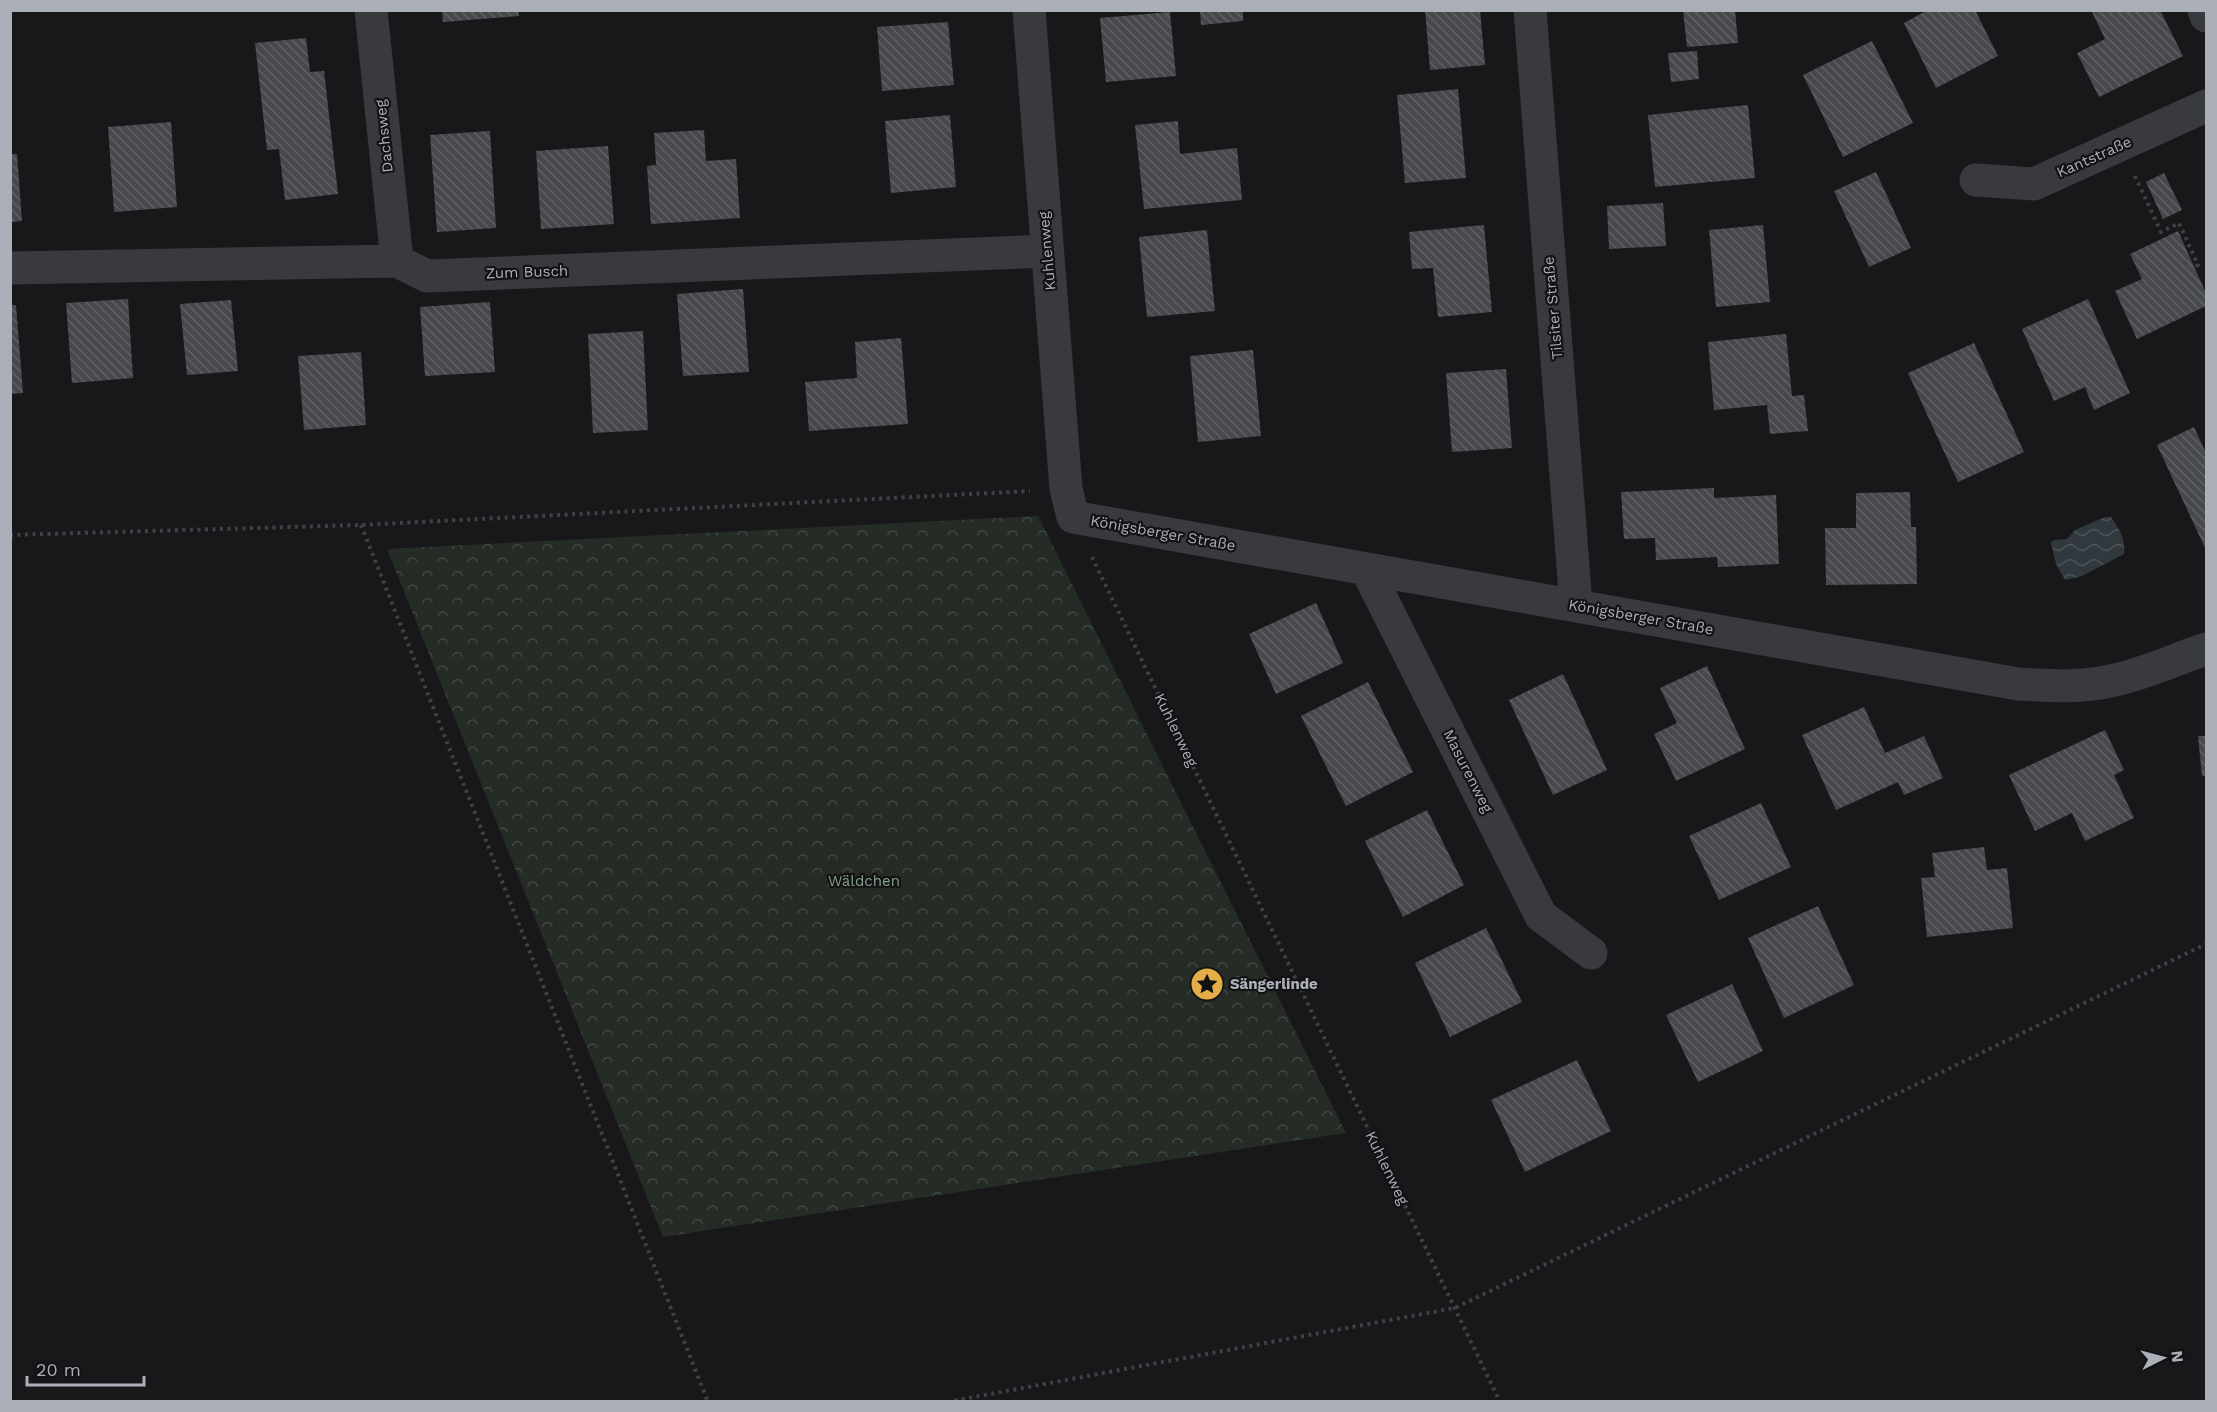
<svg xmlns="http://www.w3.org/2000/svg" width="2217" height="1412" font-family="'Work Sans',sans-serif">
<defs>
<pattern id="forest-crowns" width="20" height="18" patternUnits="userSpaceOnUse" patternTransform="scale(1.5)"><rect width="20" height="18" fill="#242c25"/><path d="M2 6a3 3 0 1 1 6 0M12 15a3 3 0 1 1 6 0" fill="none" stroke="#414843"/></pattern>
<pattern id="water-waves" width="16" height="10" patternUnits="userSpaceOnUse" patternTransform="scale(1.5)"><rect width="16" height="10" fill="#31393f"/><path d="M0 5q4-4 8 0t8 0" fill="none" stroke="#4c5359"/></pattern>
<pattern id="building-back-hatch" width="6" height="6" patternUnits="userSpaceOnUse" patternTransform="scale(1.5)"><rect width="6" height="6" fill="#47484c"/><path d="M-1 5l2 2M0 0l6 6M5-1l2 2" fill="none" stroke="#5f6064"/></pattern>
</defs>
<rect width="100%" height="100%" fill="#18181a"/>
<!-- forest -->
<path fill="url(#forest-crowns)" d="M1038,516L1346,1133L663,1237L387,549Z"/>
<!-- water -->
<path fill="url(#water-waves)" d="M2105,517H2111C2119,529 2126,539 2124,554L2082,576L2065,580L2056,564L2051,542L2054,540L2067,539L2075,530Z"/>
<!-- building -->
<path fill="url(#building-back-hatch)" d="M442,10H518L519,16L443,22Z
M1200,10H1243V21L1201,25Z
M1425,10H1480L1485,65L1430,70Z
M1683,10H1735L1738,43L1687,47Z
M1928,10H1975L1998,56L1936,88L1904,23Z
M2091,10H2160L2183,56L2099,97L2077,53L2105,39Z
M1170,12L1176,76L1106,82L1100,18Z
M948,22L954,85L882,91L877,27Z
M306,38L310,72L324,71L338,194L285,200L279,149L267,150L255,43Z
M1872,41L1913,123L1843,157L1803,75Z
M1697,51L1699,79L1671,82L1668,53Z
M1458,89L1466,178L1405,183L1397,95Z
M1748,105L1755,178L1655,187L1648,115Z
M950,115L956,187L891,193L885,121Z
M1178,121L1180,154L1237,148L1242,200L1144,209L1135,125Z
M171,122L177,207L114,212L108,127Z
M704,130L706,161L736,159L740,218L651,224L647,166L656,165L654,133Z
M490,131L496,228L437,232L430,135Z
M608,146L614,224L541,229L536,151Z
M10,154H17L22,221L10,222Z
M1876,172L1911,248L1869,267L1834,191Z
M2164,173L2182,210L2163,219L2146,182Z
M1663,203L1666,246L1609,249L1607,206Z
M1484,225L1492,312L1438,317L1433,268L1412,269L1409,232Z
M1763,225L1770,302L1716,307L1709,230Z
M1207,230L1215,311L1147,317L1139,237Z
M2178,231L2206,293V306L2137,339L2115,291L2142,279L2130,254Z
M743,289L749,372L683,376L677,294Z
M128,299L133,378L72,383L66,303Z
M2088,299L2130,393L2094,410L2085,387L2054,401L2022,329Z
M231,300L238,371L187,375L180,304Z
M490,302L495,372L425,376L420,307Z
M10,305H16L23,393L10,394Z
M643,331L648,430L593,433L588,334Z
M1786,334L1792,396L1804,395L1808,431L1770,434L1767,405L1714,410L1708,342Z
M901,338L908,424L809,431L805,382L857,378L855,342Z
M1974,343L2024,452L1958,482L1908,373Z
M1253,350L1261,436L1198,442L1190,356Z
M361,352L366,425L304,430L298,356Z
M1506,369L1512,448L1452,452L1446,373Z
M2194,427L2206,453V550L2157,445Z
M1714,488V498L1776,495L1779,564L1718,567L1717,557L1656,560L1655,538L1624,539L1621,492Z
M1910,492L1911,527H1916L1917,584L1826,585L1825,528H1856V493Z
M1316,603L1343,663L1276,694L1249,634Z
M1707,666L1745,749L1676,781L1654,734L1677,723L1660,688Z
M1563,674L1607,770L1553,795L1509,700Z
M1368,682L1413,772L1346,806L1301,716Z
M1864,707L1885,753L1924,736L1943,778L1904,795L1898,782L1836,810L1802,735Z
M2105,730L2124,770L2114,775L2134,818L2085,841L2072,813L2035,831L2009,775Z
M2198,736H2206V776H2202Z
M1761,803L1791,867L1719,900L1689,836Z
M1427,810L1464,885L1403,917L1365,841Z
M1984,847L1987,870L2007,868L2013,928L1927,937L1921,878L1935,877L1932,853Z
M1818,906L1854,985L1784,1018L1748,938Z
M1486,928L1522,1002L1450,1037L1415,963Z
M1732,984L1763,1051L1698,1082L1666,1015Z
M1577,1060L1611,1131L1525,1172L1491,1100Z"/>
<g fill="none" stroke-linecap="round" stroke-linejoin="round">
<!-- path -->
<path stroke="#3f4145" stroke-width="4" stroke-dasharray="3 4.5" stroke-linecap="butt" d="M2135,176L2161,232L2179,223L2198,265L2194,267
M361,525L708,1402
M10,535L361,525L1030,491
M1092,557L1500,1402
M947,1402L1455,1308L2206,944"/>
<!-- minor -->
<path stroke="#393a3e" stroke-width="33" d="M371,10L397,261
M1029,10L1066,489L1073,517L2018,684C2050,686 2083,688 2115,680C2146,673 2176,659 2206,649
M1530,10L1576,605
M2204,10L2206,16
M1976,180L2034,184L2206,106
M10,268L397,261L427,276L1047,251
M1367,570L1541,916L1591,953"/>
</g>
<!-- icons -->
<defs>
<g id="sight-disc" transform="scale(1.725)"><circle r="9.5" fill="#e4ad45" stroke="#131315"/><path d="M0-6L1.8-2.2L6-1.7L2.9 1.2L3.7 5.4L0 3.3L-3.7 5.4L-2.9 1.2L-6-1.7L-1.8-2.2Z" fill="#111"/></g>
</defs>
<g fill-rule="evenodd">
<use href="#sight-disc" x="1207" y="984"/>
</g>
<g text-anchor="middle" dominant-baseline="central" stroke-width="4.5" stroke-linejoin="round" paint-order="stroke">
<!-- street labels -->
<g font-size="15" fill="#abafb8" stroke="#131315">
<text transform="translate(384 136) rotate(-96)">Dachsweg</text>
<text transform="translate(2094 157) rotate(-24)">Kantstraße</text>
<text transform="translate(1047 251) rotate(-95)">Kuhlenweg</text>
<text transform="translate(527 272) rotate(-2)">Zum Busch</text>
<text transform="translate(1553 308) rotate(-95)">Tilsiter Straße</text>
<text transform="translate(1163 533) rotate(10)">Königsberger Straße</text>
<text transform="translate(1641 617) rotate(10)">Königsberger Straße</text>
<text transform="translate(1176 730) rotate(64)">Kuhlenweg</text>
<text transform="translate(1468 771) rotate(63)">Masurenweg</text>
<text transform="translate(1387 1168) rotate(64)">Kuhlenweg</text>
</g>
<!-- park labels -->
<g font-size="15" fill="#84a285" stroke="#131315">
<text x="864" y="881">Wäldchen</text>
</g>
<!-- poi labels -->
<g font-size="15" font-weight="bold" fill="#abafb8" stroke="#131315" text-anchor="start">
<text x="1230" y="984">Sängerlinde</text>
</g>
</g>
<!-- border -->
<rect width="2217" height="1412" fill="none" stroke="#abafb8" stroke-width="24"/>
<!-- north arrow -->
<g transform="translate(2163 1358) rotate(84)" stroke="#131315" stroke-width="4.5" paint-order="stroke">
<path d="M0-4.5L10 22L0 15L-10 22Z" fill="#abafb8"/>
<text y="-9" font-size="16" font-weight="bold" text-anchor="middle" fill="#abafb8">N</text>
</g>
<!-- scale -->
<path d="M27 1376v9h117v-9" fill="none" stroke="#abafb8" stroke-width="3"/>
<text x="36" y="1376" font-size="18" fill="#abafb8" stroke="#131315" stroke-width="4.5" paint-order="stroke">20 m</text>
</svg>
